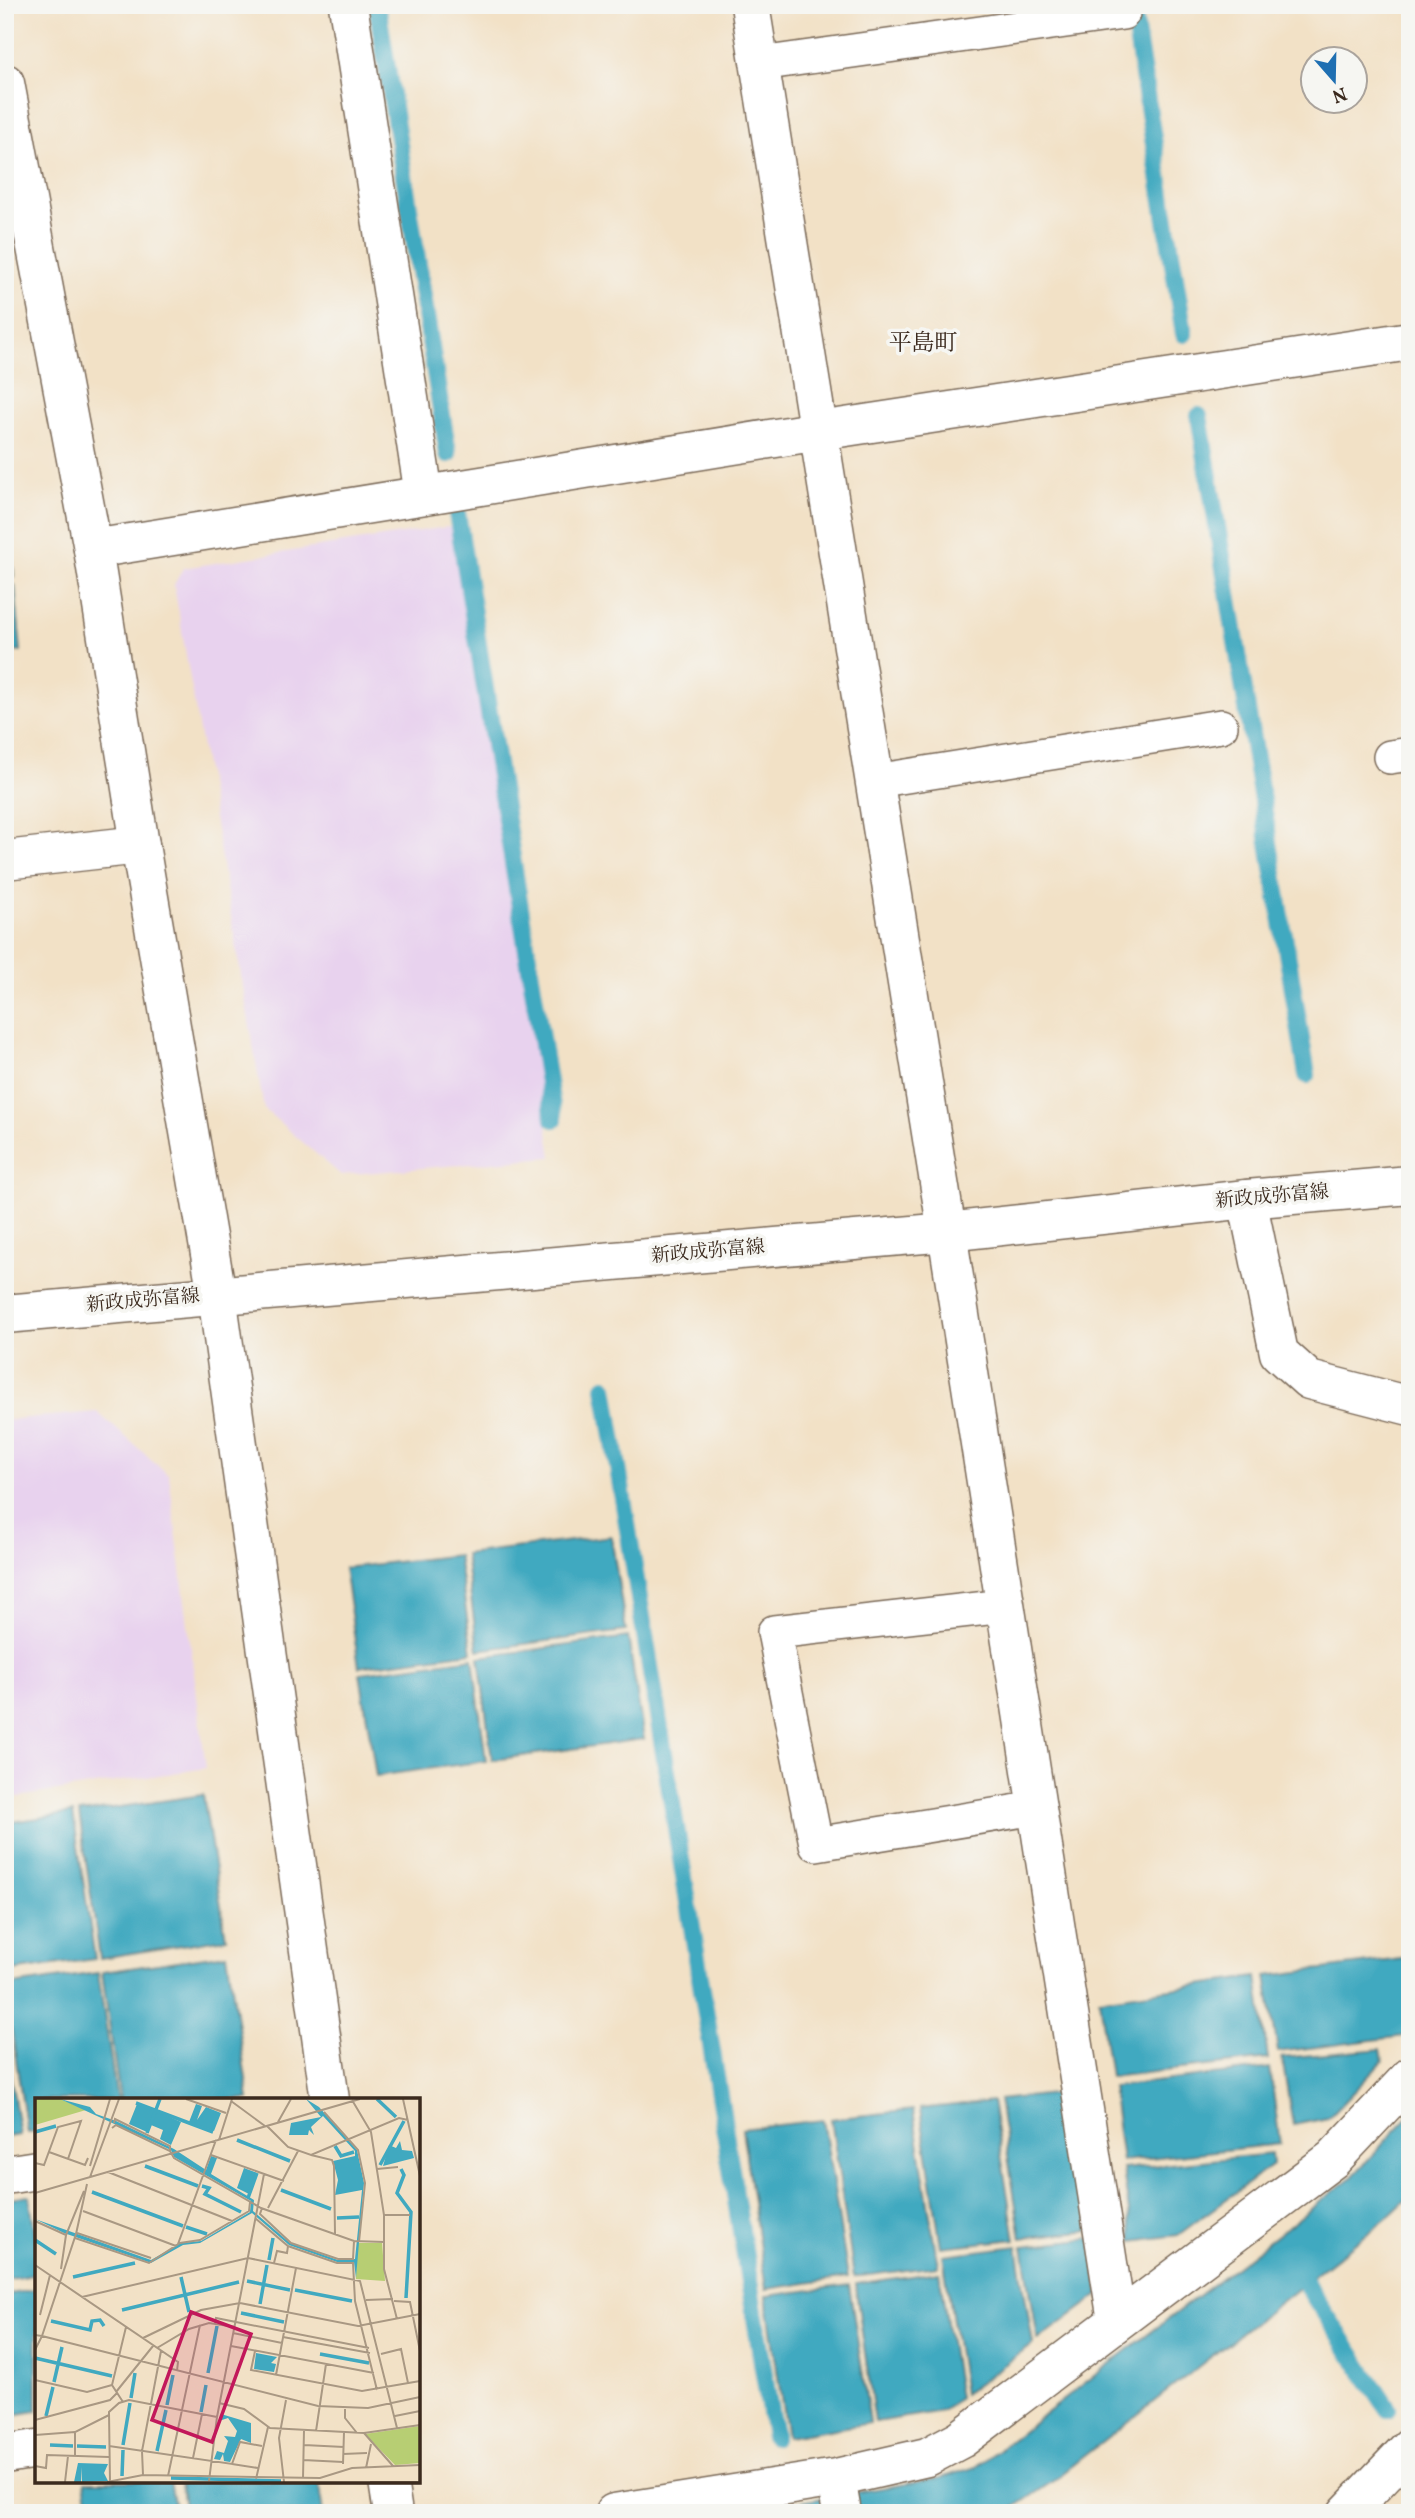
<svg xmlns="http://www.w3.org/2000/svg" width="1415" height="2518" font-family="Vollkorn,'Noto Serif JP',serif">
<rect width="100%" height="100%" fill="#f6f6f2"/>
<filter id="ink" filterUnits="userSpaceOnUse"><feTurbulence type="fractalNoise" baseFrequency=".0143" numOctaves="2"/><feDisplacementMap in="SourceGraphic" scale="14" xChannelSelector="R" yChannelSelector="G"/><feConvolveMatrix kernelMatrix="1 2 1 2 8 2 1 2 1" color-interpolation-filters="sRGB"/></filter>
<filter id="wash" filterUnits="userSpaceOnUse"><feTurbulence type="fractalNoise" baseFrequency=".00686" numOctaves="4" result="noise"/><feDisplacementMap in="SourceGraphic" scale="28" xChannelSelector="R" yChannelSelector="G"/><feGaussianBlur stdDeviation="1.57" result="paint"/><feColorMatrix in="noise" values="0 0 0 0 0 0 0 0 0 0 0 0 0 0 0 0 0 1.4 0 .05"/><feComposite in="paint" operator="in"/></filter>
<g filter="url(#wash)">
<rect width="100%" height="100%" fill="#f2e1c6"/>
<!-- built -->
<path fill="#e8d2ee" d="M453,526L552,1157L341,1175L264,1109L174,585L183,568Z
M97,1412L169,1475L206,1768L5,1799V1420Z"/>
<!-- water -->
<path fill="#40a9c0" stroke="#3e6a6f" stroke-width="2" d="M5,482L14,577L5,578Z
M15,585L21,651L5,653V586Z
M611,1536L626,1631L478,1650L465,1554Z
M458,1555L472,1652L359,1667L344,1568Z
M628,1637L644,1739L492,1760L479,1657Z
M473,1658L486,1761L376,1776L360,1673Z
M203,1795L226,1938L100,1958L79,1813Z
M73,1813L95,1959L5,1972V1823Z
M227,1954L249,2099L120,2100L102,1972Z
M1410,1958V2029L1404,2036L1278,2052L1266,1976Z
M98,1973L117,2100H37V2132L27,2133L5,1986Z
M1257,1977L1268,2059L1110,2077L1099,1999Z
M5,2042L20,2135L5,2137Z
M1381,2049L1383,2061L1328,2118L1293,2125L1282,2058Z
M1270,2068L1280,2144L1122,2161L1112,2087Z
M1071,2092L1090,2230L1021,2238L999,2100Z
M992,2101L1015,2239L941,2247L920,2109Z
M913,2110L938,2266L854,2277L831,2119Z
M1410,2115V2196L1386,2219L1053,2481L1006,2513H734L941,2478L976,2467L1351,2178Z
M823,2120L848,2277L766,2289L742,2129Z
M1271,2154L1272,2165L1178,2235L1133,2241L1123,2169Z
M29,2195L37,2245V2274L5,2280V2199Z
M1091,2238L1099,2295L1038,2340L1023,2246Z
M1017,2246L1033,2344L964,2394L943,2255Z
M939,2272L959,2398L942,2411L875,2422L855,2284Z
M849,2285L870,2423L787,2437L766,2296Z
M37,2289V2411L5,2416V2295Z
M85,2481H170L176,2513H90Z
M180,2481H318L323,2513H185Z"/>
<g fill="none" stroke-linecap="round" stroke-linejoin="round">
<!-- stream -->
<path stroke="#40a9c0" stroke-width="18" d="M377,5L448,454
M1132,5L1184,334
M1199,416L1307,1075
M457,513L554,1119
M605,1387L774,2436
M1305,2283L1388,2409"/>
</g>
</g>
<g filter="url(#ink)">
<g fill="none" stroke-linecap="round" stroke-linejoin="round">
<!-- service casing -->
<g stroke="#7b6a59" stroke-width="36">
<path id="service" d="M760,64L1123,13
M1390,757L1410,754
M875,781L1221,726
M1005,1606L774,1632L816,1844L1036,1808"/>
</g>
<!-- minor casing -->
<g stroke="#7b6a59" stroke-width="41">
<path id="minor" d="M348,5L424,495
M750,5L947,1232L1117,2321
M93,549L819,431L1410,341
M5,860L140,845
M5,2175L37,2170
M5,2454L37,2449
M836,2478L842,2513
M614,2513L836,2478L927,2457L961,2439L1333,2159L1410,2077
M1347,2513L1410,2447"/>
</g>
<!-- tertiary casing -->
<g stroke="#7b6a59" stroke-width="41">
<path id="tertiary" d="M5,83L93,549L140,845L217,1295L330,2100
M1247,1199L1279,1353L1309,1380L1410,1406
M388,2481L393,2513"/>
</g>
<!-- secondary casing -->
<g stroke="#7b6a59" stroke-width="41">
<path id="secondary" d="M5,1314L947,1232L1247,1199L1410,1185"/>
</g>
<!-- service -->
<use href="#service" stroke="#fff" stroke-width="33"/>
<!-- minor -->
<use href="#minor" stroke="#fff" stroke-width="38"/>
<!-- tertiary -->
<use href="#tertiary" stroke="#fff" stroke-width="38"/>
<!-- secondary -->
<use href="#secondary" stroke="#fff" stroke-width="38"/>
</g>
</g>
<g text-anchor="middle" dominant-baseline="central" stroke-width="7" stroke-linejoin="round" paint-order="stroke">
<!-- street labels -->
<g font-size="19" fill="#3b2a1e" stroke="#f6f6f2">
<text transform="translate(1272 1197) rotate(-5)">新政成弥富線</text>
<text transform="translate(708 1252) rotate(-5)">新政成弥富線</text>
<text transform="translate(143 1301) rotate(-5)">新政成弥富線</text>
</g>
<!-- quarter labels -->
<g font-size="23" fill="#3b2a1e" stroke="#f6f6f2">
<text x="923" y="344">平島町</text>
</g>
</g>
<!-- overview -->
<g transform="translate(35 2098)">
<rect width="385" height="385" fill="#f2e1c6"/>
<path d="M0,1H25L51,12L0,27ZM322,145H347L350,183L321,181ZM385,328V365L360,367L330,336Z" fill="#b7ce73"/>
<path d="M25,1L55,9L61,16L81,23L139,51L171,72L176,58L182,60L176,76L219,102L218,113L255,145L303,162L320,161L327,92L300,97L303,82L298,63L320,58V53L288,18L276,29L279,37L274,32L273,37H254L256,25L286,19L271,1L284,9L322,52L329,85L321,180L319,164H302L254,147L217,115L165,145L148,147L116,165L29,135L0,121L116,162L146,145L166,143L215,114L216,103L139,59L136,52ZM102,6L120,13L112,34L94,26ZM161,6L167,8L162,22L171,9L186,15L179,33L154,24ZM121,13L146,24L136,47L125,41L128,32L116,27ZM365,43L367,52L377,53L379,60L348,68L354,47L361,50ZM209,70L222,75L214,96L202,90ZM221,255L242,259L236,265L241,266L239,274L219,271ZM186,316L216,325V345L206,341L195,364L189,363L188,356L185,362L179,361L182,353L189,355L193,343L189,338L200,339L202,333L193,320L184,323ZM43,365L73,366L69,375L73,383L47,384V369L46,384H39Z" fill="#40a9c0"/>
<path fill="none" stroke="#40a9c0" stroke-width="3.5" d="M342,1L361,19M101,5L178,34M0,34L21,28M112,35L125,1M202,42L255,63M300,48L306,58L319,54M345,67L369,23M110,68L163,88M366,71L369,77L362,95L376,114L371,200M167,88L174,90L170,96L206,114M246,92L296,111M57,94L148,128M213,100L222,75M302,120L324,119M151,129L172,136M0,142L21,156M234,162L238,140M38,179L100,165M146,179L154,214M212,183L255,192M260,192L317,203M225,206L232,167M87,212L204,184M206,215L249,224M16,223L55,232L57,223L65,222L69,228M285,256L334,265M0,260L77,278M173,275L182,228M19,284L27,249M96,300L100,275M132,307L138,277M166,314L171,287M11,318L18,289M15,347L38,348M88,347L95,305M42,348L71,349M122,353L131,312M87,378L88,352M136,380L246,383"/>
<path fill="none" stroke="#a99883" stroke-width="2" d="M151,1L191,15M368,1L385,78M317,2L336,34L349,117V171L362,221M196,3L230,28M289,14L323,52L330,85L324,144M243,24L256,1M79,25L80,21L135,48V53M232,28L253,49L276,57L364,20L373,22M77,30L81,27L135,53L139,60L226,110L319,143L349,144M184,42L197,1M14,54L50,67L53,60M176,57L249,83M276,57L297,62L299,68L300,136M0,65L9,67L23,29L46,23L33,61M55,68L75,1M342,71L363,69M73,74L197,123M55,79L84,1M52,86L41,136L7,238L283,308L333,310L385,299M0,95L325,1M227,110L225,116L256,145L303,161H318L319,143M233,110L263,53M48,113L141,148M349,117H375M220,120L253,148L302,165H318L320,203L342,292M0,123L31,137M42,135L116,160M40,140L114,165L145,145L165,142L214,113L215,104M143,146L181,42M239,165L242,153L252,155L253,148M0,167L143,264L142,273M26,171L31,137L49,93M47,199L213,160L325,183L362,330M331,202L358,201M359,203L375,204L385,253M5,217L15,177M201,224L334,250M180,225L181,220L201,224M198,235L247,245M0,237L7,238L0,252M248,239L335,255M108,240L166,212L205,205L323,228L385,216M196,248L339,275M122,250L154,231L174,225L200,229M220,253L216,272L327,293L385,283M346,256L366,251L373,285M241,277L261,170M0,282L52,294L77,287M81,294L118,248M88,304L77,287L91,229M184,305L209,311L235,330L329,335L385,327M310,311V320L322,335M360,318L385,313M0,322L75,302L82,295M281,333L291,266M329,335L358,368M0,337L40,334M269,347L309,349M74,348L197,366L205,344L227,348M308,356L332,355M40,358V334L74,317M158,360L167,316M268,362L308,364M197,366L223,370M308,366L309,334M0,368L11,370L12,357L74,359M331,370L336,346M108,377L107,353L126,253M133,378L165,227M268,380L269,332M221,381L233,329M174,383L182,319L229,76M30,384L33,358M72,384L108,377L285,380L317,370L385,367M75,384L74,314L84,305L94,302L182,319M249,384L244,340L251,302M335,384H385"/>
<path fill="#c2185b" fill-opacity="0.15" stroke="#c2185b" stroke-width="3.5" d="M156,214L216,236L177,344L117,322Z"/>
<rect width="385" height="385" fill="none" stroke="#3b2a1e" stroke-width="3.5"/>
</g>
<!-- margin -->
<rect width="1415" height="2518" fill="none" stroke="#f6f6f2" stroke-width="28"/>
<!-- north arrow -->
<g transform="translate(1334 80) rotate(160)"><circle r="33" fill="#f6f6f2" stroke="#aba49d" stroke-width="2"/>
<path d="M0-5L12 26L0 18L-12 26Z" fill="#1f6fb2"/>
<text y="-10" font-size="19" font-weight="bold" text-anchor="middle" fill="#3b2a1e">N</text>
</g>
</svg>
